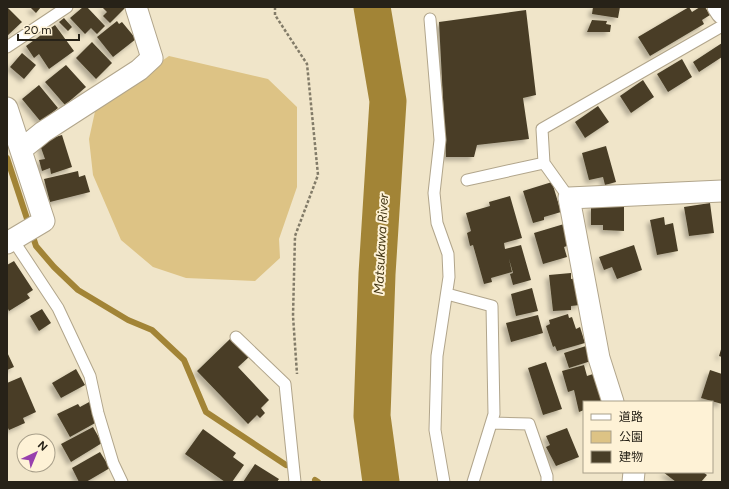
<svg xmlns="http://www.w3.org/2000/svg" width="729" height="489" font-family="Figtree,'Noto Sans JP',sans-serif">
<defs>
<filter id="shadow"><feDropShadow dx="-3.5" dy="3.5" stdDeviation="2" flood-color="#0004"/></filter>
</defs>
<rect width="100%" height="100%" fill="#f0e5c9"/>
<!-- green -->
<path fill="#ddc385" d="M169,56L268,79L297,107V187L279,239L280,258L255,281L186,278L153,267L121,240L93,175L89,139L96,107Z"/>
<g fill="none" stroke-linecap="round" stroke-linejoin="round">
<!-- stream -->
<path stroke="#a28436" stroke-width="6" d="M7,158L36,246L54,267L78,290L128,320L152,330L184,360L206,412L286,465
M315,480L318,482"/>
<!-- river -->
<path stroke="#a28436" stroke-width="37" d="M372,7L388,101L377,274L372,416L381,482"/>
</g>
<!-- building -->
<path fill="#483e27" filter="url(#shadow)" d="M7,7L22,22L7,36Z
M30,7H41L36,13Z
M83,7H87L105,26L97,34L91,28L85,34L70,18Z
M102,7H126L110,23L103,16L107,12Z
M593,7H620L618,18L592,14Z
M689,7L692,12L700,7H705L710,15L702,20L704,24L650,56L638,37Z
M526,10L536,95L523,98L529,139L477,145L474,157H446L439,22Z
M64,18L72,27L68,31L59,22Z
M592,20L607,21L606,24L611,25L610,32H587Z
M117,21L119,24L122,22L136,39L113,57L97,37Z
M55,25L74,51L49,69L39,54L34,58L26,46Z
M92,42L112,63L96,79L76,58Z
M722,43V57L699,72L693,62Z
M22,53L36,65L24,79L10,67Z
M682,59L692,77L668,92L657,74Z
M66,65L86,87L65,105L45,82Z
M643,80L654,97L631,113L620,96Z
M39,85L58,108L41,122L22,99Z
M598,106L609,122L585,138L575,122Z
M62,135L72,167L51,174L50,168L42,171L39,160L45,159L39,142Z
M606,146L616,182L605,185L603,177L589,180L582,153Z
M78,171L79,177L85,175L90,192L50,202L44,179Z
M552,182L561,212L544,217V220L533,223L523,191Z
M510,196L522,238L504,243L505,249L521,245L531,280L513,285L510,274L513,273L509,259L512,272L491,278L492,282L484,284L473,245L470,246L467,233L471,231L466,213L490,206L489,202Z
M710,203L714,233L689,236L684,207Z
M591,206L624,207V231L603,230V225H591Z
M664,217L665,225L673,223L678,251L657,255L650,220Z
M564,224L570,245L564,247L567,257L543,264L534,233Z
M634,245L642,270L617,279L612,267L604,270L599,257Z
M14,261L33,290L27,294L30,298L9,311L7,307V265Z
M571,273V279L577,278L580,305L571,306V310L553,311L549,275Z
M532,288L538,311L516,316L511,294Z
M42,309L51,323L39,331L30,316Z
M568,314L569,318L572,317L576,329L580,327L585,343L557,351L555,346L553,347L546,326L550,324L549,320Z
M538,315L543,333L511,342L506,323Z
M231,338L249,357L238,367L269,400L261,408L265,413L260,418L257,415L248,424L197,371Z
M586,346L591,361L569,368L564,353Z
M722,346V357L719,356Z
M7,352L14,367L7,370Z
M546,362L562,409L543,415L528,368Z
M584,365L587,376L596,373L603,402H584V410L579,412L574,390L568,392L562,371Z
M76,369L85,385L61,398L52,383Z
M710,370L722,374V404L701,398Z
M21,377L36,412L23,418L25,423L9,430L7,426V383Z
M91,401L97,422L70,437L57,414L78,404L80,407Z
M93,427L102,443L71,462L61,444Z
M567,428L579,457L556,466L546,447L550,445L546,436Z
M203,429L236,453L233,457L244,465L232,482H225L185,454Z
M100,452L110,468L86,482H79L72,468Z
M255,464L279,479L277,482H243Z
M663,472H703L707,475L701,482H676Z"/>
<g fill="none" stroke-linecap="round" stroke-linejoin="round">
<!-- service casing -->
<g stroke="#b1a58b" stroke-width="13">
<path id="service" d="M430,19L440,140L434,193L437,223L448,254L449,277L437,356L435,430L444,482
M7,47L67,7
M544,163L542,129L722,26
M467,180L544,163L569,198
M13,240L58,308L90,376L98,413L113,463L122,482
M447,294L492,306L494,414L473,482
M236,337L285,384L295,482
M492,423L529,424L547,476V482"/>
</g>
<!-- minor casing -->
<g stroke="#b1a58b" stroke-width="23">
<path id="minor" d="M718,7L722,13
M7,108L44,221L7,243
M22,149L43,132L139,70L152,58L136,7
M613,402L599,358L569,198L722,191
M633,482L634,472"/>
</g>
<!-- path -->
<path stroke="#827b68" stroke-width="2.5" stroke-dasharray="3 2" stroke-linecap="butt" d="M275,7V15L307,64L318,175L295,236L293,316L297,374"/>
<!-- service -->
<use href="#service" stroke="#fff" stroke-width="11"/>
<!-- minor -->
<use href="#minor" stroke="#fff" stroke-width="21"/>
</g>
<g text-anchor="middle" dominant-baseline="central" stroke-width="4" stroke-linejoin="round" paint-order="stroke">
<!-- water labels -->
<g font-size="13" font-style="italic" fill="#443715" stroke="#fef2d6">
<text transform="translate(381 244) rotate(-87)">Matsukawa River</text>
</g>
</g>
<!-- border -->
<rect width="729" height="489" fill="none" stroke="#272218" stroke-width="16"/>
<!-- legend -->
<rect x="583" y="401" width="130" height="72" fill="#fef2d6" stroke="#a89f8a"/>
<rect x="591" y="414" width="20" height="6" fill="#ffffff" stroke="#a89f8a"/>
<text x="619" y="421" font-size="12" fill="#272218">道路</text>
<rect x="591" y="431" width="20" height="12" fill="#ddc385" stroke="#a89f8a"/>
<text x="619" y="441" font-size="12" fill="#272218">公園</text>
<rect x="591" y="451" width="20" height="12" fill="#483e27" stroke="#a89f8a"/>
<text x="619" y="461" font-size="12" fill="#272218">建物</text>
<!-- north arrow -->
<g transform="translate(36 453) rotate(44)"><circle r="19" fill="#fef2d6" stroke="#a89f8a"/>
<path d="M0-3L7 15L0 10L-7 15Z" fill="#9840ad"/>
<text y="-6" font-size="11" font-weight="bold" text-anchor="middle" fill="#272218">N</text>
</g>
<!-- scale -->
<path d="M18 34v6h61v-6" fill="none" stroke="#272218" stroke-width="2"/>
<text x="24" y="34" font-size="12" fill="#272218" stroke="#fef2d6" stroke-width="3" paint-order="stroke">20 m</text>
</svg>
